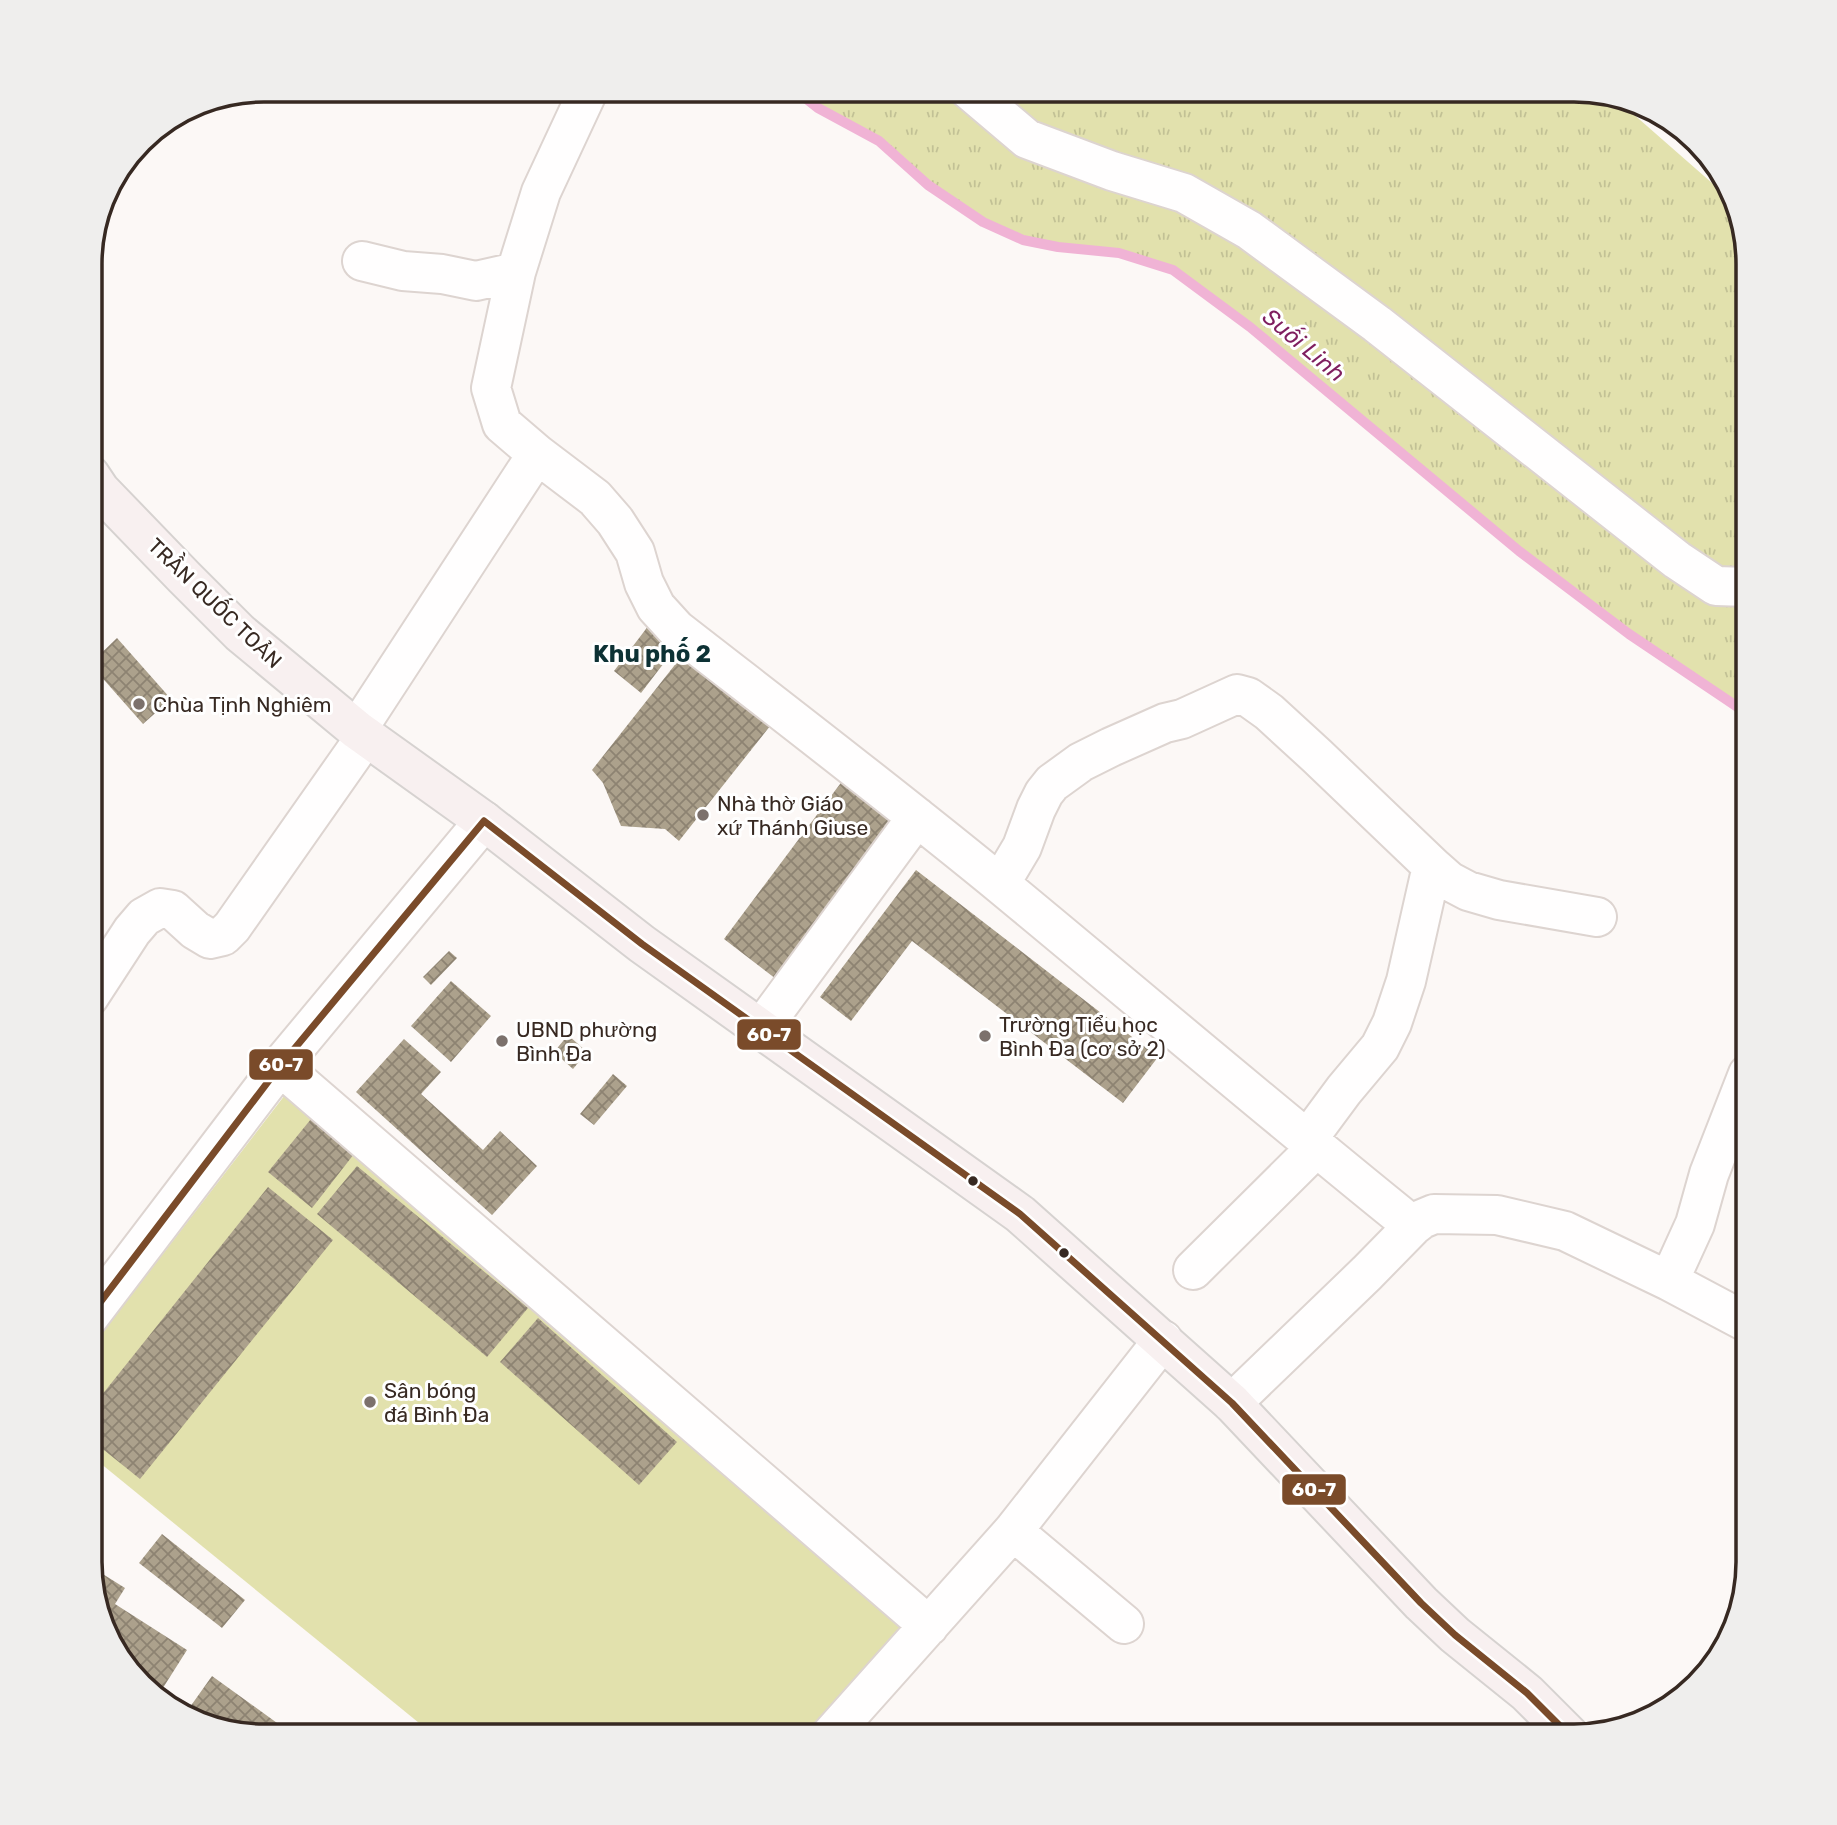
<svg xmlns="http://www.w3.org/2000/svg" width="1837" height="1825" font-family="Rubik,sans-serif">
<defs>
<pattern id="grass-tufts" width="24" height="20" patternUnits="userSpaceOnUse" patternTransform="scale(1.75)"><rect width="24" height="20" fill="#e2e1ad"/><path d="M3 7l-1-3M5 7V3M7 7l1-3M15 17l-1-3M17 17v-4M19 17l1-3" fill="none" stroke="#c2c195"/></pattern>
<pattern id="building-cross-hatch" width="8" height="8" patternUnits="userSpaceOnUse" patternTransform="scale(1.75)"><rect width="8" height="8" fill="#aca18c"/><path d="M0 0l8 8M0 8l8-8" fill="none" stroke="#8d8372"/></pattern>
</defs>
<rect width="100%" height="100%" fill="#fcf8f6"/>
<!-- grass -->
<path fill="url(#grass-tufts)" d="M794,89L1584,90L1615,98L1736,204L1748,263V714L1629,634L1519,551L1347,407L1173,270L1119,253L1058,247L1023,240L983,222L928,185L879,141L818,108Z"/>
<!-- park -->
<path fill="#e2e1ad" d="M288,1091L912,1626L815,1736H435L89,1454V1350Z"/>
<g fill="none" stroke-linecap="round" stroke-linejoin="round">
<!-- stream -->
<path stroke="#f0b3d5" stroke-width="10" d="M794,89L818,108L879,141L928,185L983,222L1023,240L1058,247L1119,253L1173,270L1250,327L1519,551L1629,634L1748,714"/>
</g>
<!-- building -->
<path fill="url(#building-cross-hatch)" d="M652,621L677,646L641,693L614,671Z
M117,638L171,699L143,724L90,664Z
M685,652L774,721L679,841L665,829L621,826L603,783L592,770Z
M846,776L900,818L780,982L724,939Z
M916,870L1158,1057L1123,1103L912,941L851,1021L820,997Z
M449,951L457,958L431,985L423,977Z
M451,981L491,1016L451,1062L411,1026Z
M568,1035L587,1052L573,1069L554,1052Z
M404,1039L441,1072L421,1094L483,1150L500,1131L537,1166L492,1215L356,1092Z
M613,1074L627,1086L594,1125L580,1114Z
M311,1119L354,1154L312,1208L268,1172Z
M357,1166L528,1308L487,1357L317,1214Z
M268,1187L333,1240L140,1479L89,1438V1411Z
M538,1318L677,1442L639,1485L500,1362Z
M162,1534L245,1600L222,1628L139,1563Z
M90,1566L125,1588L115,1604L187,1650L161,1691L129,1671L102,1628Z
M212,1676L295,1736H264L197,1722L185,1714Z"/>
<g fill="none" stroke-linecap="round" stroke-linejoin="round">
<!-- minor casing -->
<g stroke="#ddd4d0" stroke-width="42">
<path id="minor" d="M589,89L541,192L516,272L491,388L502,424L537,454L595,498L615,521L635,552L644,583L656,607L676,629C784,713 894,797 1000,884C1138,998 1274,1114 1413,1226L1367,1273L1232,1403
M968,89L1027,139L1112,171L1184,193L1249,230L1377,324L1677,560L1716,586L1748,587
M362,261L403,271L442,274L476,281L516,272
M357,730L537,454
M1432,866L1449,881L1468,891L1499,900L1597,917
M1000,884L1022,847L1036,809L1044,793L1052,783L1081,762L1111,747L1165,723L1182,719L1237,694L1248,697L1269,712L1317,756L1432,866L1406,981L1392,1023L1380,1047L1344,1090L1307,1140
M89,997L132,931L144,917L160,908L173,910L195,930L210,939L223,936L232,927L366,736
M761,1029L917,817
M280,1066L929,1626
M1413,1226L1422,1219L1434,1214L1497,1215L1565,1231L1669,1281L1748,1323
M1193,1270L1316,1148
M1669,1281L1695,1224L1709,1174L1748,1074
M89,1317L280,1066L484,821
M1013,1531L1124,1624
M830,1736L1013,1531L1163,1340"/>
</g>
<!-- major casing -->
<g stroke="#d6d2d0" stroke-width="42">
<path id="major" d="M90,475L100,490L184,577L240,633L357,730L484,821L642,944L1020,1214L1232,1403L1421,1603L1455,1635L1527,1693L1570,1736"/>
</g>
<!-- minor -->
<use href="#minor" stroke="#fffefe" stroke-width="38"/>
<!-- major -->
<use href="#major" stroke="#f8f0f0" stroke-width="38"/>
<!-- bus-1 casing -->
<g stroke="#fff" stroke-width="12">
<path id="bus-1" d="M484,821L642,944L1020,1214L1232,1403L1421,1603L1455,1635L1527,1693L1570,1736
M89,1317L280,1066L484,821"/>
</g>
<!-- bus-1 -->
<use href="#bus-1" stroke="#7a4b2a" stroke-width="7"/>
</g>
<!-- markers -->
<g fill="#7c716c" stroke="#fff" stroke-width="2.5">
<circle cx="139" cy="704" r="7"/>
<circle cx="703" cy="815" r="7"/>
<circle cx="985" cy="1036" r="7"/>
<circle cx="502" cy="1041" r="7"/>
<circle cx="370" cy="1402" r="7"/>
</g>
<g fill="#372922" stroke="#fff" stroke-width="2.5">
<circle cx="973" cy="1181" r="6"/>
<circle cx="1064" cy="1253" r="6"/>
</g>
<g text-anchor="middle" dominant-baseline="central" stroke-width="6" stroke-linejoin="round" paint-order="stroke">
<!-- street labels -->
<g font-size="21" fill="#372922" stroke="#fff">
<text transform="translate(215 603) rotate(44)">TRẦN QUỐC TOẢN</text>
</g>
<!-- poi labels -->
<g font-size="21" fill="#372922" stroke="#fff" text-anchor="start">
<text x="153" y="704">Chùa Tịnh Nghiêm</text>
<text x="717" y="803">Nhà thờ Giáo<tspan x="717" dy="24">xứ Thánh Giuse</tspan></text>
<text x="999" y="1024">Trường Tiểu học<tspan x="999" dy="24">Bình Đa (cơ sở 2)</tspan></text>
<text x="516" y="1029">UBND phường<tspan x="516" dy="24">Bình Đa</tspan></text>
<text x="384" y="1390">Sân bóng<tspan x="384" dy="24">đá Bình Đa</tspan></text>
</g>
<!-- water labels -->
<g font-size="23" font-style="italic" fill="#7f1f5f" stroke="#fff">
<text transform="translate(1304 345) rotate(40)">Suối Linh</text>
</g>
<!-- quarter labels -->
<g font-size="24" font-weight="bold" fill="#0d3134" stroke="#fff">
<text x="652" y="654">Khu phố 2</text>
</g>
</g>
<!-- crop -->
<path d="M0 0H1837V1825H0ZM264 102H1574A162 162 0 0 1 1736 264V1562A162 162 0 0 1 1574 1724H264A162 162 0 0 1 102 1562V264A162 162 0 0 1 264 102Z" fill="#efeeed" fill-rule="evenodd"/>
<path fill="none" stroke="#372922" stroke-width="3.5" d="M264 102H1574A162 162 0 0 1 1736 264V1562A162 162 0 0 1 1574 1724H264A162 162 0 0 1 102 1562V264A162 162 0 0 1 264 102Z"/>
<g stroke="#fff" stroke-width="2.5">
<rect x="736" y="1018" width="66" height="33" rx="7" fill="#7a4b2a"/>
<rect x="248" y="1048" width="66" height="33" rx="7" fill="#7a4b2a"/>
<rect x="1281" y="1473" width="66" height="33" rx="7" fill="#7a4b2a"/>
</g>
<g font-size="19" text-anchor="middle" font-weight="bold" fill="#fff">
<text x="769" y="1041">60-7</text>
<text x="281" y="1071">60-7</text>
<text x="1314" y="1496">60-7</text>
</g>
</svg>
